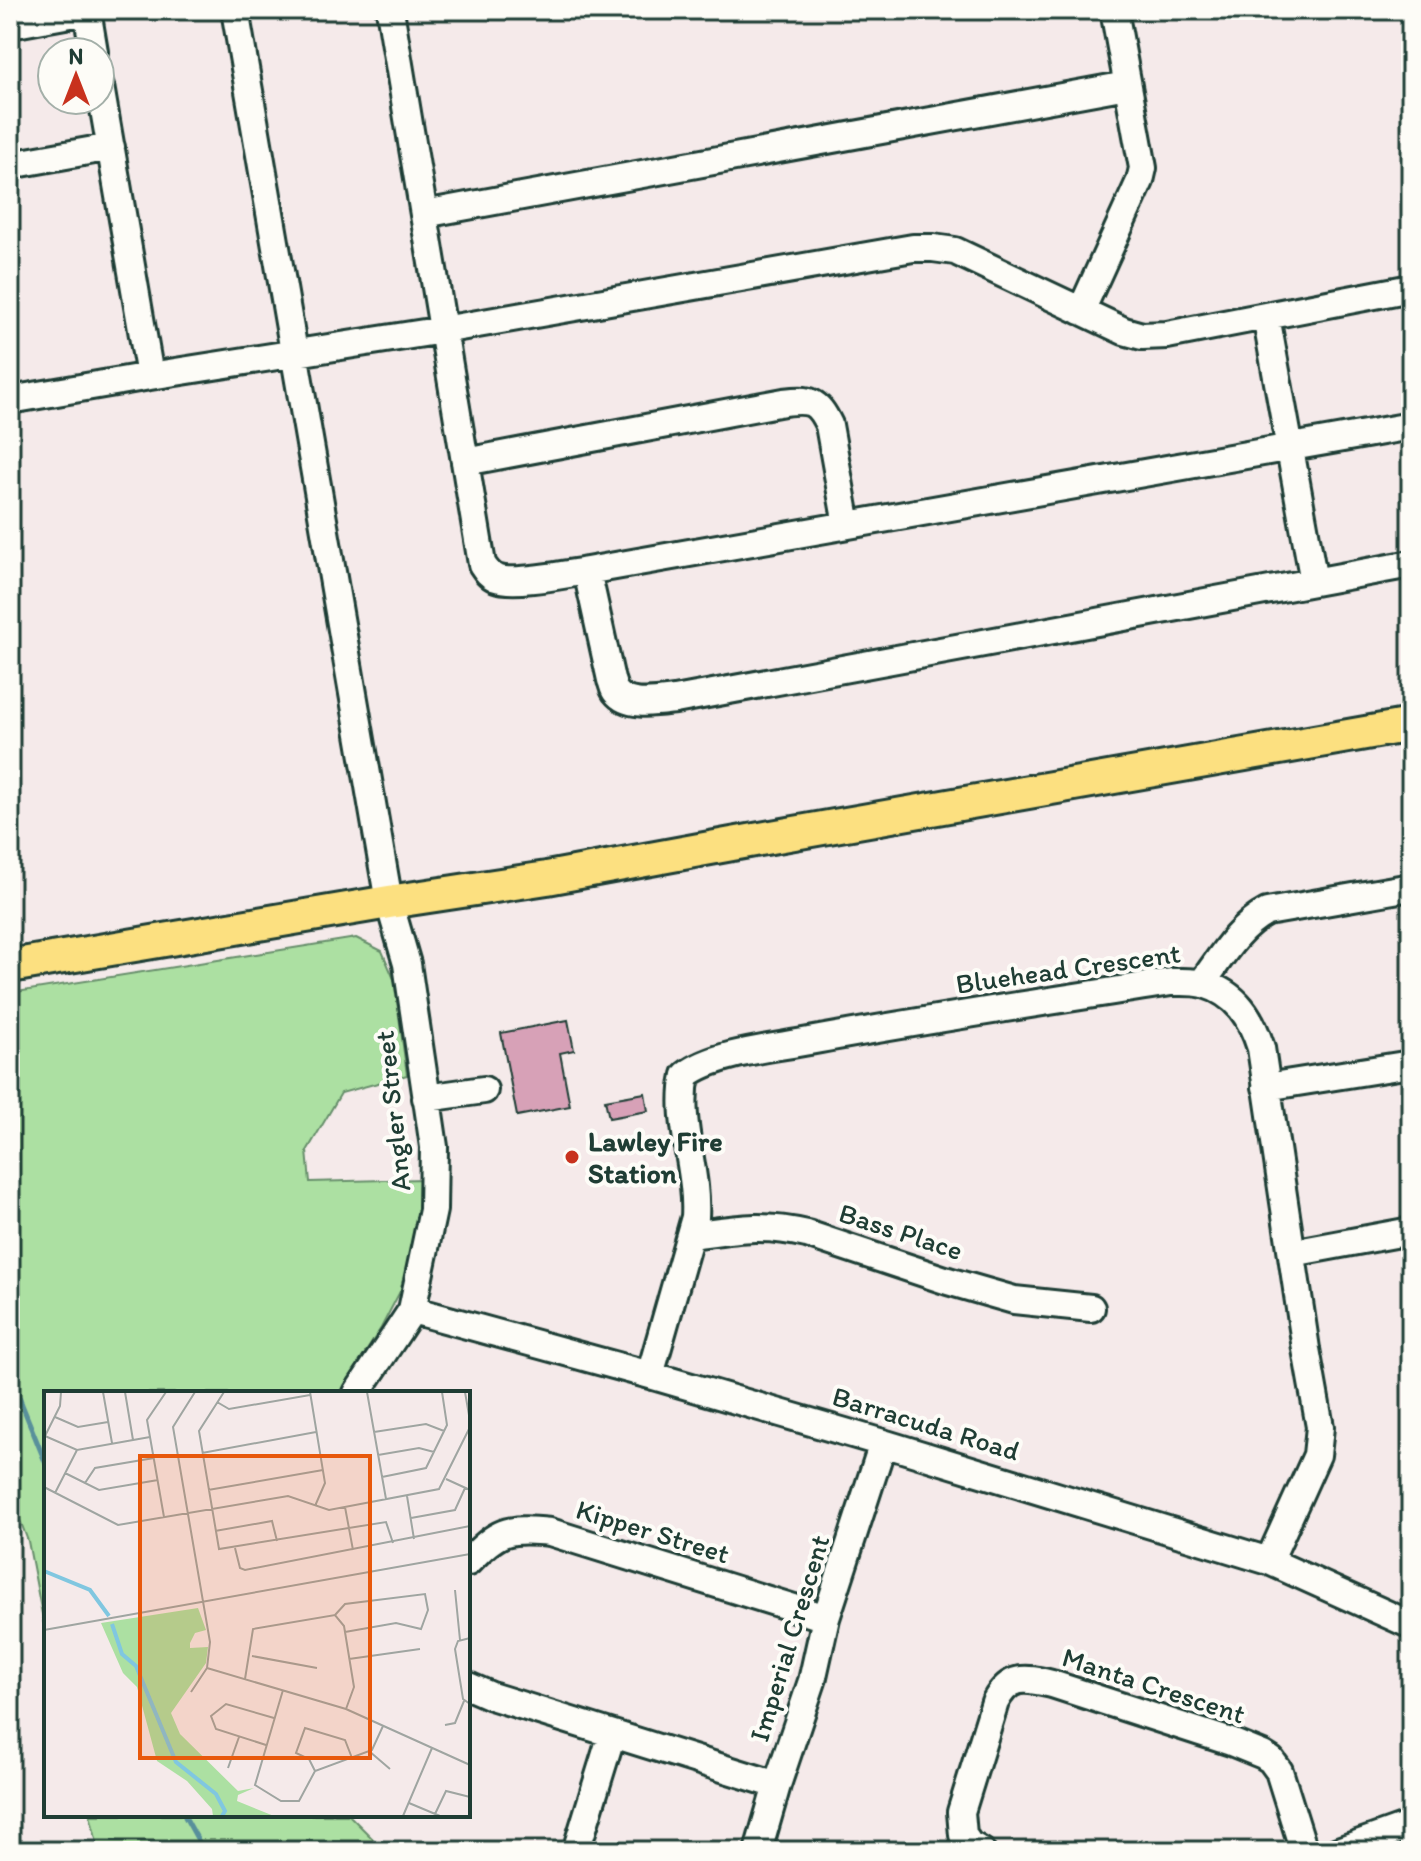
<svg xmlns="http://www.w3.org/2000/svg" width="1421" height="1861" font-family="Itim,sans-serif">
<rect width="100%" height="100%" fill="#f5eaea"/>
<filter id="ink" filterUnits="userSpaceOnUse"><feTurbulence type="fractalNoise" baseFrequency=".0125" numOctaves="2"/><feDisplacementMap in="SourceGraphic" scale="16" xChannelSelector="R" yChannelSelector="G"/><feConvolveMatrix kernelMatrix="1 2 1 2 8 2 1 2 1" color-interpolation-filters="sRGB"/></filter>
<g filter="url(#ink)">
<!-- green -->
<path fill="#ace0a2" stroke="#668e6b" stroke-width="2" d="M356,938L382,951L394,979L407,1075L341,1093L307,1151L310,1182L423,1179L406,1280L381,1328L340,1393H46V1635L28,1541L10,1494V993Z
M90,1815H349L385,1851H99Z"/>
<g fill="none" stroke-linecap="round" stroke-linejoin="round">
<!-- stream -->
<path stroke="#59909b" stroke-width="5" d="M10,1375L46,1464
M184,1815L204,1851"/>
</g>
<!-- building -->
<path fill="#d7a1b7" stroke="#1f3d34" stroke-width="2" d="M568,1020L574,1050L560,1053L570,1106L517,1116L501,1033Z
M645,1093L648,1111L609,1118L605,1100Z"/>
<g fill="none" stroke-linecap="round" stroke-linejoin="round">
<!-- minor casing -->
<g stroke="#1f3d34" stroke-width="32">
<path id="minor" d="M87,10L94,52
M235,10L389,902L407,964L434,1147L433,1210L412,1310L357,1393
M390,10L482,564C486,570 489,575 496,578C514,585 566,574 587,571L1411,426
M10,25L87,11
M100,86L150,376
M10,165L111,147
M424,214L1127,85
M1081,311L1140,181L1143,168L1114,10
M1266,316L1314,582
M10,400L150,376L443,330L913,248H933L955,251L1124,331L1142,336L1167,335L1411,288
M465,462L784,402C810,399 817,400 829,425L847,525
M587,571L611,680C613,684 613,689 616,692C628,708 658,702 675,700L1411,564
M1202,983C1221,957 1238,927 1267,912L1411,887
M1266,1087L1411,1064
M426,1098L484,1090
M691,1235C735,1229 762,1223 807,1234L948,1281L1014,1300L1091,1308
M1292,1253L1411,1231
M412,1310L650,1375L883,1443L1269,1561L1411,1625
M650,1375L695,1217C698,1169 676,1122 686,1075C714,1053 773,1048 809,1041C929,1019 1050,1001 1171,982C1181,982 1194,981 1204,984C1237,994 1251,1017 1261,1048L1306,1349L1320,1427L1317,1455L1269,1561
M468,1562C498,1531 506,1527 550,1532L826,1618
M468,1686L491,1696L777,1785
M576,1851L612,1734
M758,1851L777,1785L812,1681L826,1618L883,1443
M981,1851L969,1844L963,1835L961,1812L995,1702C1010,1674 1025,1678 1052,1684L1231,1742L1263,1755L1271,1760L1279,1771L1304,1851
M1338,1851L1411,1825"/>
</g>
<!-- major casing -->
<g stroke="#1f3d34" stroke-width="38">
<path id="major" d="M10,966L389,902L547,878L732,844L1411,725"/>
</g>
<!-- minor -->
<use href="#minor" stroke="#fdfcf7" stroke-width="26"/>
<!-- major -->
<use href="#major" stroke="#fce080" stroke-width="32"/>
</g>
</g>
<!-- markers -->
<circle fill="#c8321e" stroke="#fdfcf7" stroke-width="3" cx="572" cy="1157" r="8"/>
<g text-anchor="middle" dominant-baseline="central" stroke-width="8" stroke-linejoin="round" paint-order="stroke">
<!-- street labels -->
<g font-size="28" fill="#1f3d34" stroke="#fdfcf7">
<text transform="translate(1068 968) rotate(-8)">Bluehead Crescent</text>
<text transform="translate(392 1111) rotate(-96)">Angler Street</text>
<text transform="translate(901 1231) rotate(18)">Bass Place</text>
<text transform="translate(926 1423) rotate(17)">Barracuda Road</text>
<text transform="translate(653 1531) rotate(17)">Kipper Street</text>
<text transform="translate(789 1638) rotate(-73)">Imperial Crescent</text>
<text transform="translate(1154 1685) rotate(18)">Manta Crescent</text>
</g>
<!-- poi labels -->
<g font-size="28" font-weight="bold" fill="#1f3d34" stroke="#fdfcf7" text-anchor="start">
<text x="588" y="1141">Lawley Fire<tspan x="588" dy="32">Station</tspan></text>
</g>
</g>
<!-- overview -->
<g transform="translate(44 1391)">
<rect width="426" height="426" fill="#f5eaea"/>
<path d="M154,217L162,239L151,242L146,252V257L164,256L162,272L127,322L136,343L194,400L210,397L194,404L193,410L230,425H169L168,418L143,390L113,370L93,296L79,282L57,232Z" fill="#ace0a2"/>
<path fill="none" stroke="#80c7e0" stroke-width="4" d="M0,180L46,199L65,225M68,233L78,263L92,275L132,371L172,403L181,420L178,425"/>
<path fill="none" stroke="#9fa5a1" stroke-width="2" d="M59,1L68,52M81,1L89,49M180,1L155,40L175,158L342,131L349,152M266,1L281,92L271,115M323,1L342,108M421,1L426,30M173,11L185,18L266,4M11,26L34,36L64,31M330,41L382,33L400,40M1,45L33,59L106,46M1,45L16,15L17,1M158,62L272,41M334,64L375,57L390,61M21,82L55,99L114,89M338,86L382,77L403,34L398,1M402,88L426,99M41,92L51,77L110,67M0,96L74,134L244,105L285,119L395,98L426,36M164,99L279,79M11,102L33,59M363,105L370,148M301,116L309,159M120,126L103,29L122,1M367,127L411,119L421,97M171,140L228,130L233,150M191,157L196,177L201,179L426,135M411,199L416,249M291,224L301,213L381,203L384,219L377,238L352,232L301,241M0,239L426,163M426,247L414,250L411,258L419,308L426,313M208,265L273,277M305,268L376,258M163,277L302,318L426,374M201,288L209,238L291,224L300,235L310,296L302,318M239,299L211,394L237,410H255L271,380L328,359L339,335M147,301L163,277L166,251L129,36L151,1M401,334L411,332L420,310M222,354L172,338L167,325L182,313L230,327M325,360L346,378M184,377L195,346M271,380L265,368L252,362L261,337L301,349L308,367M365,412L396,425M391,423L402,400L426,406M359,425L388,357"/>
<path fill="#e8590c" fill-opacity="0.15" stroke="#e8590c" stroke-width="4" d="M96,65H326V367H96Z"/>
<rect width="426" height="426" fill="none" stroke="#1f3d34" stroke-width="4"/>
</g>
<!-- margin -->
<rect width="1421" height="1861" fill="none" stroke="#fdfcf7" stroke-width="40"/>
<rect x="20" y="20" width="1381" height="1821" fill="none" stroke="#1f3d34" stroke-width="3" filter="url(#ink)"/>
<!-- north arrow -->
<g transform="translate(76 76)"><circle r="38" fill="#fdfcf7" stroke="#a4b0a9" stroke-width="2"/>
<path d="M0-6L14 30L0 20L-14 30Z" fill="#c8321e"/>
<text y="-12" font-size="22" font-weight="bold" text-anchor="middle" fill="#1f3d34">N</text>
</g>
</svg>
